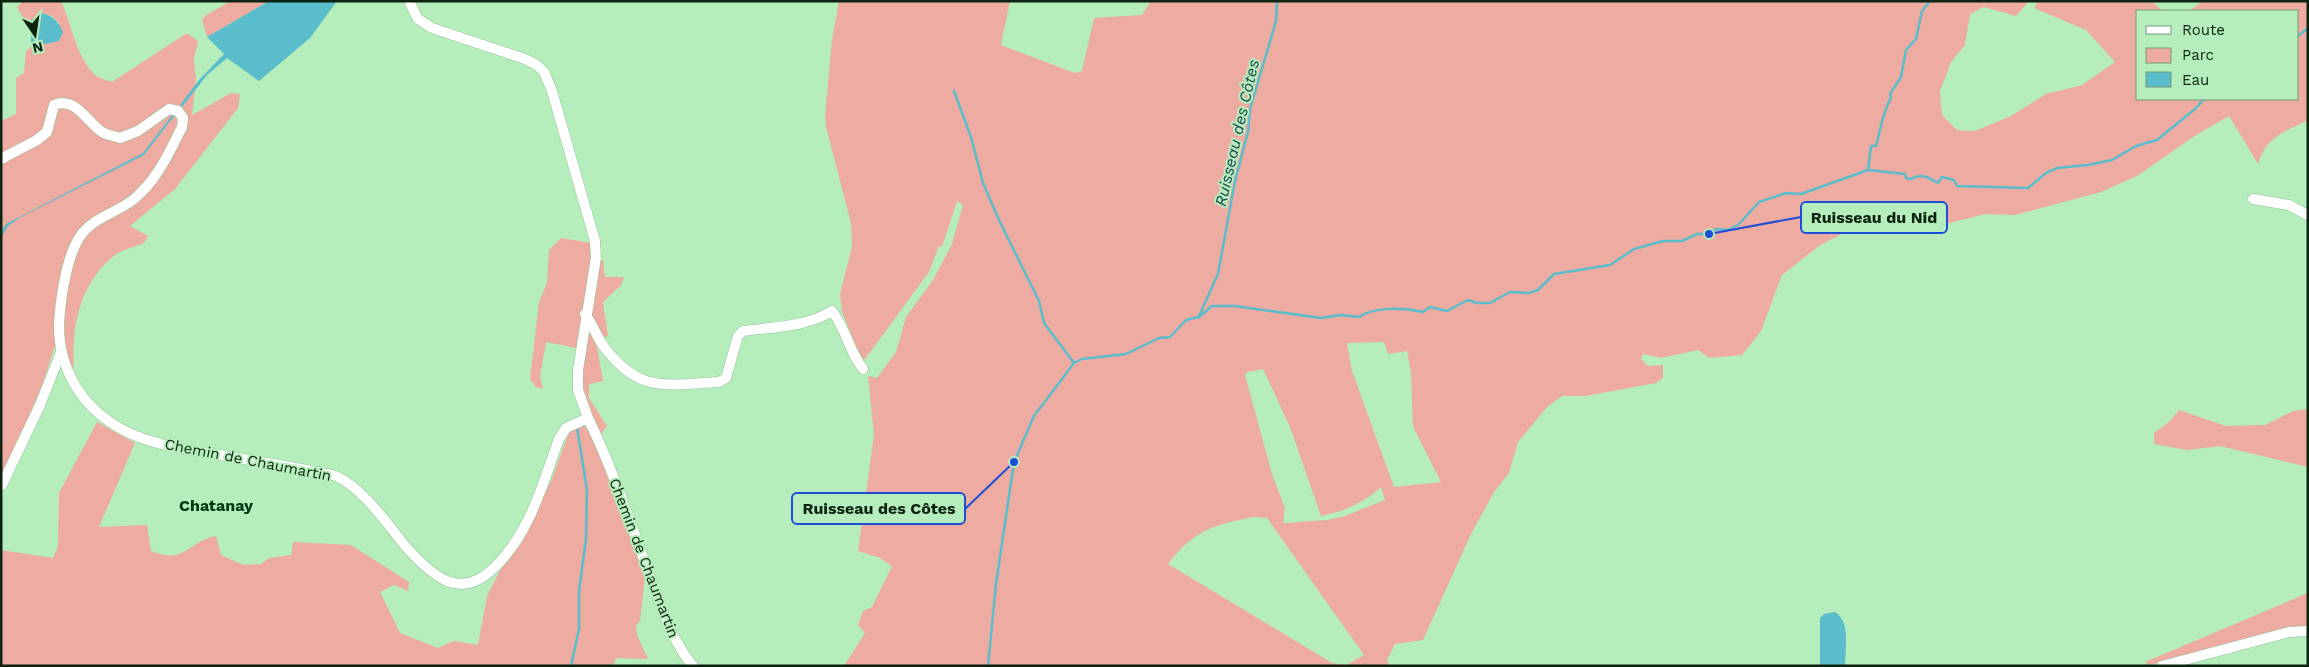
<svg xmlns="http://www.w3.org/2000/svg" width="2309" height="667" font-family="'Work Sans',sans-serif">
<rect width="100%" height="100%" fill="#b6edbc"/>
<!-- green -->
<path fill="#eeaba1" fill-rule="evenodd" d="M24,1H61C72,25 75,54 94,74C98,78 107,80 112,82L187,33L198,41L194,58L196,80L192,115L231,93L240,94L238,108L175,189L130,226L148,236L144,243C135,247 123,249 115,255C81,281 71,326 74,366L69,369L61,345L54,348L43,383L1,481V121L16,114V78L24,73L26,51L31,47L58,41L59,23L52,16L42,13L26,23L17,7Z
M231,1H269L207,37L202,20L206,15Z
M839,1H1010L1001,45L1075,73L1082,71L1094,18L1142,15L1151,1H2029L2016,16L1984,7L1970,14L1965,45L1951,62L1940,91L1942,115L1957,130L1975,131L2011,116L2046,94L2082,85L2115,62L2086,30L2034,8L2038,1H2151L2163,11H2138V99H2298V11H2189L2203,1H2308V120C2284,132 2266,137 2258,164L2229,116L2196,135L2137,176L2101,192L2015,215L1985,214L1934,227L1913,218L1897,217L1856,226L1819,246L1782,275L1761,331L1742,355L1709,358L1698,350L1661,358L1643,354L1641,359L1648,366L1663,365V378L1656,383L1586,396H1562L1548,406L1518,442L1509,473L1494,492L1471,534L1423,640L1395,644L1387,660L1389,666H844L865,633L858,625L863,611L872,607L892,566L880,558L858,551L874,435L868,376L877,378L896,352L906,317L933,280L952,244L963,205L957,201L942,247L939,246L929,272L865,359H861L842,311L840,294L852,247L851,223L826,127L825,116L832,40ZM1384,342L1388,354L1407,351L1411,373L1413,427L1441,482L1394,487L1352,371L1347,343ZM1263,369L1290,427L1321,516C1345,511 1363,503 1381,487L1385,500L1345,516L1328,520L1283,523L1285,508L1272,474L1245,375L1247,372ZM1253,517L1267,518L1364,655L1346,665L1332,663L1168,564C1194,530 1213,525 1253,517Z
M561,238L591,243L592,257L576,348L546,342L540,376L543,389L536,387L530,379L539,302L547,283L549,250Z
M599,260H603L605,277H624L621,285L603,302L608,336L602,338L589,313Z
M588,323L596,341L603,381L589,384V398L607,426L601,434L594,423L581,388Z
M2308,409V467L2220,446L2187,450L2154,444V433L2168,423L2179,410L2226,426L2265,425L2293,411Z
M97,422L135,443L99,527L147,525L151,551C187,565 186,542 216,536L221,555L243,565L261,564L269,558L291,555L293,542L351,545L409,582L408,591L394,585L380,592L400,633L438,648L454,641L478,645L487,596L499,572L521,544L551,481L568,435L574,427L583,424L593,437L645,577L640,621L636,625L637,635L648,659L616,658L613,666H1V550L53,558L58,546L59,493Z
M2308,593V627L2149,665L2145,662Z"/>
<!-- water -->
<path fill="#5abdcb" d="M269,1H337L310,38L259,81L227,58L207,75L182,107L180,105L199,80L224,54L207,37Z
M42,13C53,16 58,21 63,32L59,41L31,47V20Z
M173,114L175,115L144,155L21,217L8,226L1,238V232L6,224L143,153Z
M1835,612C1851,621 1845,650 1845,666H1820V618L1824,614Z"/>
<g fill="none" stroke-linecap="round" stroke-linejoin="round">
<!-- stream -->
<path stroke="#5abdcb" stroke-width="2.5" d="M2298,36L2308,28
M954,91L971,137L983,183L999,220L1039,301L1044,323L1074,363
M1868,170L1871,146H1876C1881,129 1882,113 1891,98L1890,94L1901,77L1906,50L1916,39L1922,11L1930,1
M1199,316L1218,274L1235,181L1248,132L1250,109L1276,21L1277,1
M571,666L579,629V591L586,539L587,490L577,427
M988,666L996,584L1014,462L1034,416L1074,363L1082,359L1126,354L1159,338L1170,337L1186,320L1199,317L1212,306H1235L1321,318L1341,315L1359,317C1375,306 1405,308 1423,312L1430,307L1447,311L1468,300L1477,303H1490L1510,292L1529,293L1538,290L1554,274L1610,265L1634,249L1663,241H1682L1697,234H1709L1716,229L1728,230L1738,225L1759,202L1786,193L1801,194L1868,170L1905,174L1906,178L1911,179C1922,173 1928,177 1938,183L1942,177L1954,180L1957,186L2028,188L2046,173L2057,168L2088,165L2112,160L2136,146L2157,140L2195,109L2204,99"/>
<!-- street casing -->
<g stroke="#8ec495" stroke-width="11">
<path id="street" d="M409,1L418,19L432,28L525,59L537,65L544,72L552,91L595,241L596,258L578,370V390L588,418
M1,159L37,140L47,132L54,105C75,96 86,121 102,132C107,135 114,136 120,138L138,131L169,109L178,111L183,118L182,127C169,153 157,180 134,199C117,213 91,218 79,238C66,259 60,301 59,326C59,349 65,370 78,390C112,440 165,446 220,455C259,462 298,467 336,476C365,490 386,523 407,548C434,578 461,601 495,567C531,531 542,485 559,439L566,428L588,418C611,465 628,516 646,565C659,600 669,637 693,666
M2253,199L2289,205L2308,215
M585,314C592,323 596,335 602,344C638,394 665,385 719,382L726,378L738,336L743,331C773,327 806,327 832,311C846,329 849,351 863,369
M2,485L40,405L61,352
M2162,666L2289,632L2308,631"/>
</g>
<!-- street -->
<use href="#street" stroke="#fff" stroke-width="10"/>
</g>
<g text-anchor="middle" dominant-baseline="central" stroke-width="4" stroke-linejoin="round" paint-order="stroke">
<!-- street labels -->
<g font-size="15" fill="#0d2311" stroke="#b6edbc">
<text transform="translate(248 460) rotate(11)">Chemin de Chaumartin</text>
<text transform="translate(644 558) rotate(69)">Chemin de Chaumartin</text>
</g>
<!-- water labels -->
<g font-size="16" font-style="italic" fill="#19464d" stroke="#b6edbc">
<text transform="translate(1237 133) rotate(-77)">Ruisseau des Côtes</text>
</g>
<!-- neighbourhood labels -->
<g font-size="16" font-weight="bold" fill="#003911" stroke="#b6edbc">
<text x="216" y="505">Chatanay</text>
</g>
</g>
<!-- callouts -->
<path fill="none" stroke="#1d4ed8" stroke-width="2" d="M1709 234L1801 217M1014 462L965 509"/>
<g fill="#1d4ed8" stroke="#b6edbc" stroke-width="2">
<circle cx="1709" cy="234" r="5"/>
<circle cx="1014" cy="462" r="5"/>
</g>
<g fill="#b6edbc" stroke="#1d4ed8" stroke-width="2">
<rect x="1801" y="202" width="146" height="31" rx="5"/>
<rect x="792" y="493" width="173" height="31" rx="5"/>
</g>
<g font-size="16" text-anchor="middle" font-weight="bold" fill="#0d2311">
<text x="1874" y="223">Ruisseau du Nid</text>
<text x="879" y="514">Ruisseau des Côtes</text>
</g>
<!-- border -->
<rect width="2309" height="667" fill="none" stroke="#0d2311" stroke-width="5"/>
<!-- legend -->
<rect x="2136" y="10" width="162" height="90" fill="#b6edbc" stroke="#729c78"/>
<rect x="2146" y="26" width="25" height="8" fill="#ffffff" stroke="#729c78"/>
<text x="2182" y="35" font-size="15" fill="#0d2311">Route</text>
<rect x="2146" y="48" width="25" height="15" fill="#eeaba1" stroke="#729c78"/>
<text x="2182" y="60" font-size="15" fill="#0d2311">Parc</text>
<rect x="2146" y="72" width="25" height="15" fill="#5abdcb" stroke="#729c78"/>
<text x="2182" y="85" font-size="15" fill="#0d2311">Eau</text>
<!-- north arrow -->
<g transform="translate(35 35) rotate(167)" stroke="#b6edbc" stroke-width="4" paint-order="stroke">
<path d="M0-4L9 19L0 12L-9 19Z" fill="#0d2311"/>
<text y="-8" font-size="14" font-weight="bold" text-anchor="middle" fill="#0d2311">N</text>
</g>
</svg>
